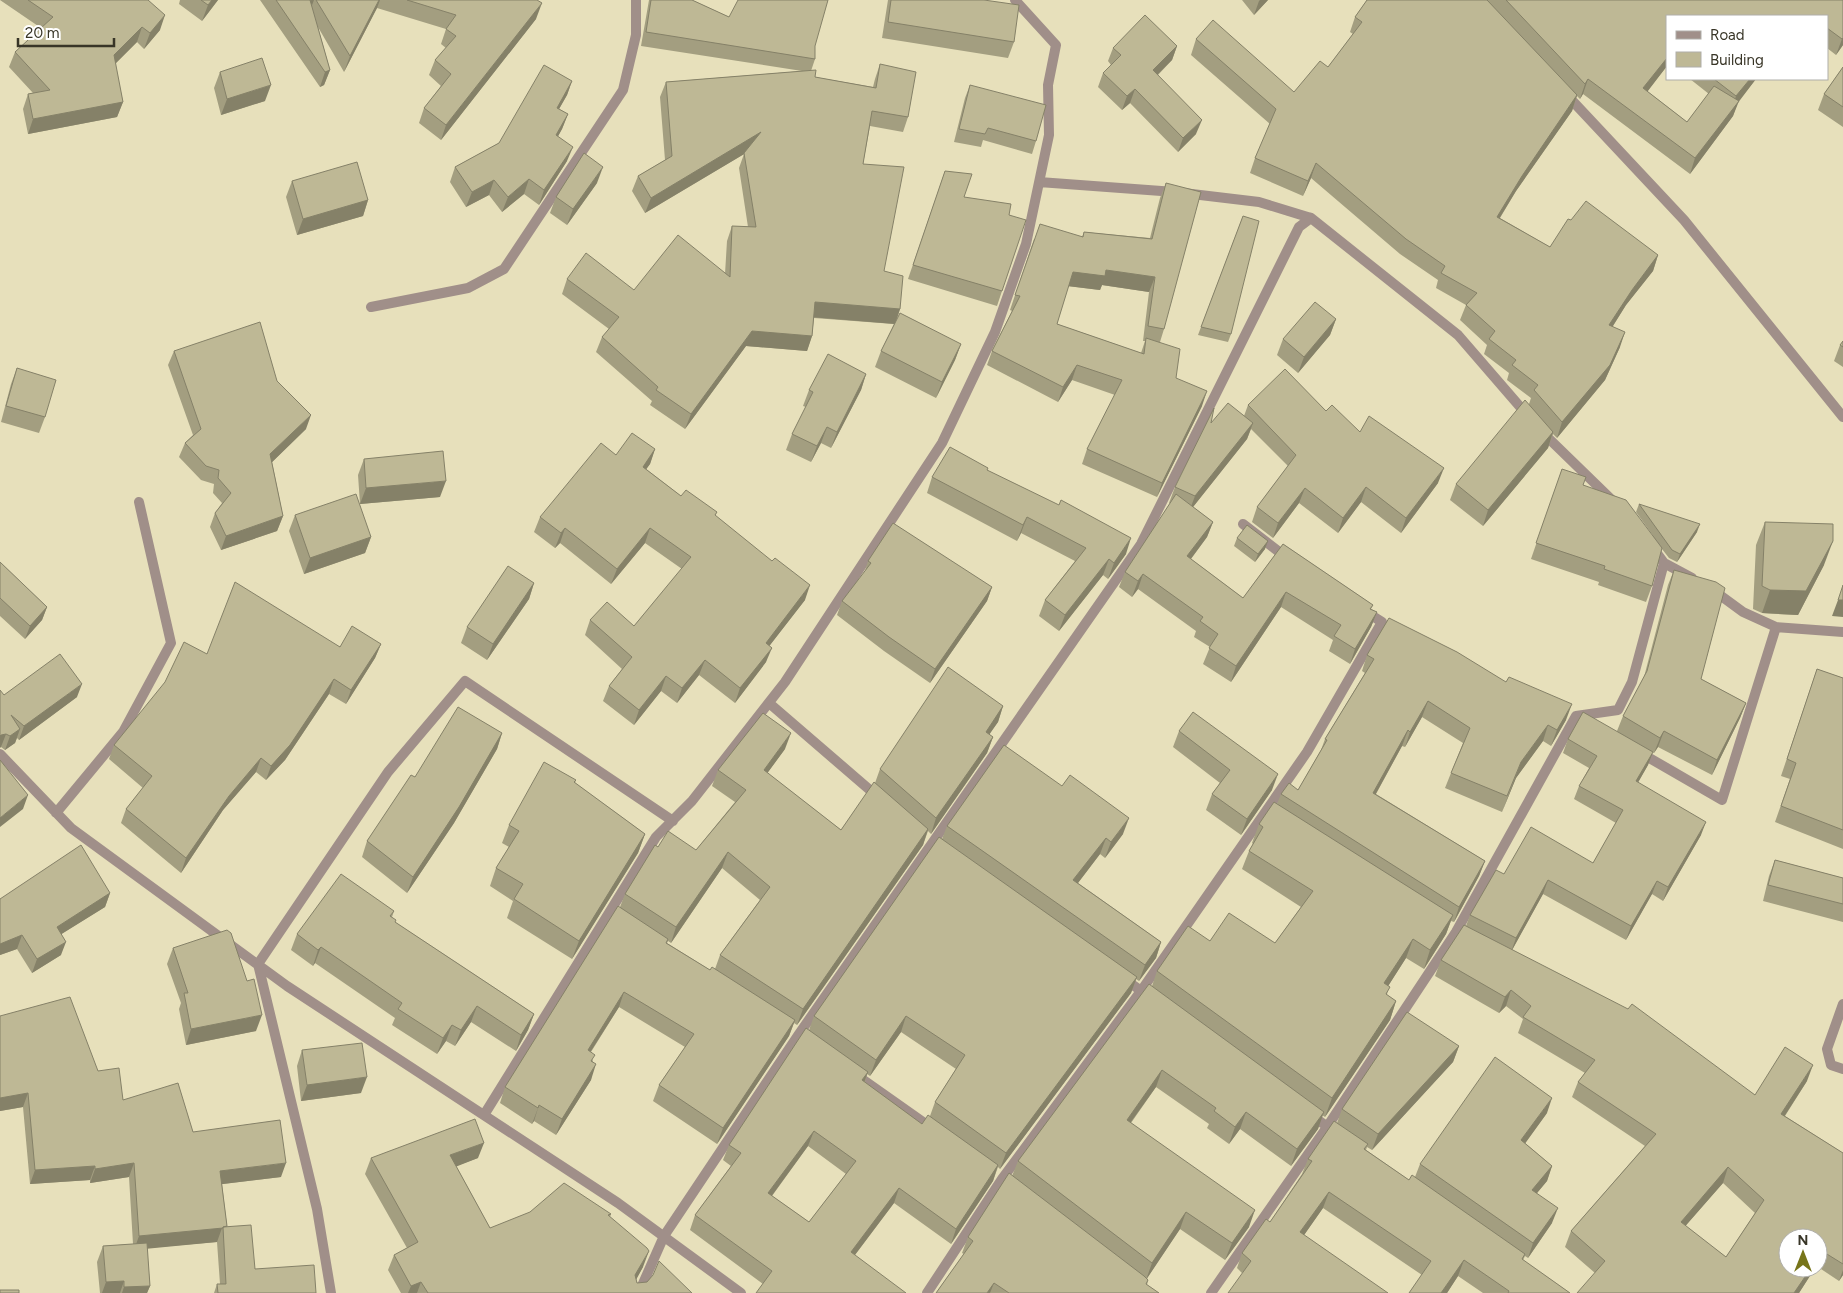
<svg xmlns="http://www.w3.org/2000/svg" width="1843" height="1293" font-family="Figtree,sans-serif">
<rect width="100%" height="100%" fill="#e7e0bb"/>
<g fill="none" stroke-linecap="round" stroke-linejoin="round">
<!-- street -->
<path stroke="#a08f89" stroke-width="10" d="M1565,93L1684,220L1843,417
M1039,182L1175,192L1259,202L1311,218
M371,307L468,288L504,269L623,90L636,35V0
M1541,431L1613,501
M1243,524L1287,558
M1653,548L1664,563L1692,578
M1713,590L1743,612L1776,627L1843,632
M769,703L878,797
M1639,752L1722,800L1776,627
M0,754L71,828L287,986L618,1203L741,1293
M56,813L123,732L171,643L139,502
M1123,978L1154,1000
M1843,1004L1827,1049L1831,1065L1843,1069
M855,1074L933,1129
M484,1115L656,837L692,801L785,682L942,443L995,332L1026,244L1049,135L1048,85L1056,45L1015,0
M1311,1115L1339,1135
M331,1293L317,1209L258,964L388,772L465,681L673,821
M636,1293L641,1288L664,1236L799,1034L1141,544L1299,227L1311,218L1458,335L1528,416
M927,1293L1002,1179L1141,991L1307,752L1382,622L1363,610
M1211,1293L1327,1127L1456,932L1576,716L1618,710L1632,682L1664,563"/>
</g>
<!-- wall -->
<path fill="#a39e80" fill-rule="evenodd" d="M0,0H148L160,30L144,49L137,42L115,64L123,102L117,117L28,134L23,109L28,94L33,93L9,67L15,52L41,28Z
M180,0H218L202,21L179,4Z
M260,0H537L536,19L441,140L419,123L424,108L441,86L429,75L435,60L446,48L441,44L446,29L377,8L344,72L318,27L330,70L324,85L320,87Z
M649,0H692L729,17L815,46V59L811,71L815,77L873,87L875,79L880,64L908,117L903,132L870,126L863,164L884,271L900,309L896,322L961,344L955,360L936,398L875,367L881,351L894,324L814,318L812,336L807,351L746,346L685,429L650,405L652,401L596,352L602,337L609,329L562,294L567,279L634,290L725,274L727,241L732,226L748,227L739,168L744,154L645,213L632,191L638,176L665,160L660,97L666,82L802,71L641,46Z
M888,0H984L1014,42L1008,58L882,38Z
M1242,0H1268L1254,15Z
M1367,0H1843V45L1836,55L1827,48V16H1667V66L1647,91L1687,122L1709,94L1690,79H1756L1738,101L1733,116L1690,174L1583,94L1580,99L1577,96L1572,111L1516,191L1500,218L1550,247L1571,220L1658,255L1653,271L1626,305L1613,326L1620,347L1605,380L1557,438L1553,434L1548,448L1483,526L1450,500L1456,484L1529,404L1531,398L1507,380L1509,373L1484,354L1487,345L1460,320L1466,305L1436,288L1438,280L1400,254L1311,178L1303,196L1250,173L1255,158L1270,124L1191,55L1196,39L1294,92L1328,67L1353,34L1350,32L1355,17Z
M1177,46L1172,60L1158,75L1196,134L1178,152L1130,103L1122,110L1098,87L1103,73L1111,65L1108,61L1113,48Z
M1843,67V127L1818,110L1824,94Z
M220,72L265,101L221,115L214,88Z
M572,81L567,95L559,109L568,114L562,129L558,136L567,161L539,205L524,194L502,212L489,195L466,207L450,182L455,167L499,143Z
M970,85L1036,141L1032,154L983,140L981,147L954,142L965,98Z
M945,171L964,197L1009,215L1002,291L997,306L908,279Z
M292,181L368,200L363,216L297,235L286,197Z
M597,183L567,225L550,213L556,197Z
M1166,183L1164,329L1160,342L1176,378L1202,406L1157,497L1082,464L1087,449L1115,395L1072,380L1058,402L987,365L992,351L1012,311L1010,310L1034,239L1082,237L1084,232L1150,238L1160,198ZM1102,285L1149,292L1143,341H1145L1141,353L1057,324L1068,286L1100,290Z
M1243,216L1231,334L1228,342L1198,335Z
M1336,319L1330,335L1298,373L1277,355L1283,339Z
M1843,341V367L1834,361L1840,345Z
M174,351L277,381L306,429L272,462L283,516L277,531L221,550L210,527L215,513L222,503L213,493L214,484L201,480L179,457L185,443L193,435L168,365Z
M17,368L45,417L39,433L1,422L11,384Z
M866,374L861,390L831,448L821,443L811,462L786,450L792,434L806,407L803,406L809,390Z
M1248,405L1326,411L1360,432L1438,483L1401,533L1361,502L1338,533L1299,503L1273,538L1252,522L1257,507L1288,466L1251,429L1247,439L1193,507L1213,522L1207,537L1191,559L1243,598L1283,544L1373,605L1371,609L1377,612L1371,627L1350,664L1329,651L1333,640L1281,607L1231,682L1203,664L1210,647L1194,637L1196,631L1138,589L1132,597L1119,587L1125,572L1170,503H1169L1175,487L1211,423L1244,416Z
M655,449L650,464L646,469L681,496L717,512L715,516L805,600L769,646L766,662L735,703L699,675L677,703L661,691L634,725L603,701L609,686L622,669L585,635L590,620L634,626L682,569L645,543L611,584L560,543L555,548L534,532L540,517L616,455Z
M364,459L440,497L360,504L358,475Z
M1562,469L1654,537L1636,512L1639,504L1697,532L1677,562L1669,558L1662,549L1652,586L1646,602L1598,585L1599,582L1531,559Z
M987,470L1126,554L1108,579L1103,575L1059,631L1039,616L1045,600L1075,561L1021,533L1017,541L927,493L932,477Z
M295,515L371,537L365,553L304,574L289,531Z
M1765,522L1824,565L1798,615L1762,613L1753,609L1756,545Z
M1237,538L1265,549L1255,562L1234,546Z
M868,561L992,587L987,601L930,683L884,651L837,615L842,601L865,571Z
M0,562L47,607L42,620L25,639L0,616Z
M1674,570L1701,679L1746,703L1740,718L1712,775L1658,747L1654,753L1652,752L1648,765L1638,782L1701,835L1663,901L1652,894L1626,940L1543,894L1512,950L1755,1095L1807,1081L1785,1116L1843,1153V1275L1839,1281L1818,1267V1238L1788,1268H1815L1799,1293L1595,1273L1565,1247L1571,1231L1645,1146L1572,1097L1578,1082L1585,1073L1518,1033L1523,1019L1506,1006L1499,1013L1435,976L1441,960L1466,926L1470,915L1504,874L1593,863L1616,823L1574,799L1579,786L1589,768L1563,753L1568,739L1617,731L1623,716L1644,677L1668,585ZM1723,1183L1755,1213L1726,1257L1685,1226Z
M534,583L529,599L487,660L461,643L467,627Z
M381,644L375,658L346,704L329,694L285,760L266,780L256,772L223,810L181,873L121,823L126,809L143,788L109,759L114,745L207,654Z
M1367,655L1566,720L1551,746L1543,741L1516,778L1502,812L1445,788L1463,743L1422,717L1405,747L1402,746L1376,794L1485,861L1479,876L1454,922L1451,921L1446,934L1424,969L1406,958L1388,986L1387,995L1396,1001L1390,1020L1325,1117L1322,1115L1318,1129L1291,1166L1240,1129L1229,1144L1207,1128L1209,1124L1156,1087L1131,1123L1249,1227L1225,1260L1180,1229L1147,1278L1148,1280L1147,1285L1159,1293H936L964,1254L962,1253L968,1237L1012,1176L1018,1161L1152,986L1157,971L1210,941L1275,943L1301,907L1242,869L1249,851L1253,844L1252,843L1259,824L1277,804L1281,794L1298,790L1321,750L1325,739L1365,673L1362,671Z
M1817,669L1843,678V849L1775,822L1790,779L1781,776Z
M4,695L77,697L19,740L17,738L15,743L5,750L1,747Z
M1003,706L998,722L989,734L993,737L987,753L931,834L928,831L923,845L797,1025L794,1023L789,1036L717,1144L653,1101L659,1085L685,1047L619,1007L591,1052L593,1062L591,1080L556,1135L534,1121L532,1124L500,1103L505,1087L620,907L625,894L658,847L696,850L735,802L712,786L718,770L785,749L767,773L841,830L875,783L880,769ZM722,868L760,900L720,955L715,969L710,970L667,943L668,941L671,943Z
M1179,731L1272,790L1241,835L1206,810L1212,794L1220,783L1173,747Z
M502,733L497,749L454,823L407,893L362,857L367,841L415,777Z
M576,780L575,783L645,834L638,853L572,959L507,918L513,901L490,886L496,868L509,847L502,843L509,825Z
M947,826L1123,834L1105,858L1100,854L1078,883L1161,942L1156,958L1139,981L1136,979L1131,993L1000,1169L998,1167L993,1181L951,1244L894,1203L855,1255L763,1284L690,1230L695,1215L731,1166L723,1160L729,1145L809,1030L814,1016L942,839ZM901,1032L956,1069L935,1102L930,1116L922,1124L865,1082L867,1074L870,1076ZM808,1146L846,1174L809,1222L772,1196Z
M1775,860L1843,878V922L1763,901L1769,876Z
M110,893L105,907L61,934V955L32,973L17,949L0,955V899Z
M394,911L392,917L395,922L534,1014L528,1030L516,1051L471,1022L455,1046L446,1041L437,1054L392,1025L395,1018L315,963L313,966L291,950L297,934Z
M173,948L256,1031L186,1045L179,1009L181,1003L167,964Z
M0,1016L98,1071L123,1100L193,1132L281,1177L222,1184L227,1226L255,1269L316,1293H214L217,1284H220L217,1242L147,1248L150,1286L147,1293H100L97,1262L103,1246L133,1244L129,1177L90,1183V1180L30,1184L23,1107L0,1111Z
M1459,1046L1453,1062L1372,1150L1367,1147L1366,1150L1409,1180L1415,1177L1420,1164L1547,1113L1525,1143L1552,1166L1547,1181L1537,1193L1552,1223L1528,1258L1525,1256L1523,1260L1570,1293H1483L1458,1276L1447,1293H1409L1422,1275L1323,1208L1304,1235L1242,1273L1237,1268L1242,1253L1270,1222L1302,1174L1308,1159L1337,1123L1342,1109Z
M302,1050L361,1093L301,1101L297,1066Z
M371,1158H478L456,1166L490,1228L611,1214L610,1217L643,1267L636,1279L637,1283L692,1293H401L388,1270L394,1255L407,1248L365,1174Z"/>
<!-- shaded-wall -->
<path fill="#858168" d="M212,0H218L202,21L208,5Z
M309,0H314L309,13Z
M379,0H380L377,8L344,72L350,56Z
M1260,0H1268L1254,15L1259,1Z
M542,3L536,19L441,140L446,125Z
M165,15L160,30L144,49L150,33Z
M142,27L137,42L108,71L114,55Z
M1843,38V45L1836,55L1842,39Z
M1177,46L1172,60L1148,84L1153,70Z
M1667,58V66L1638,104L1643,88Z
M330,70L324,85L320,87L325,72Z
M1588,79L1583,94L1580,99L1585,84Z
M1750,79H1756L1731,112L1736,96Z
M572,81L567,95L551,123L557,108Z
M271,85L265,101L221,115L227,99Z
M1135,89L1130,103L1122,110L1127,96Z
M1577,95L1572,111L1516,191L1491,232L1497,217L1522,176Z
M1739,101L1733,116L1690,174L1695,158Z
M123,102L117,117L28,134L33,119Z
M568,114L562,129L551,149L556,135Z
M1202,120L1196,134L1178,152L1183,138Z
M761,132L756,147L645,213L651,198Z
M573,147L567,161L539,205L544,190Z
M1316,163L1311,178L1303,196L1308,181Z
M603,167L597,183L567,225L573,209Z
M529,179L524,194L502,212L508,197Z
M494,180L489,195L466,207L472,192Z
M368,200L363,216L297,235L303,219Z
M1658,255L1653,271L1626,305L1604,340L1609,325L1632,290Z
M1106,270L1155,277L1149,292L1102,285L1100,290L1067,286L1073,272Z
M815,302L900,309L895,324L810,317Z
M1336,319L1330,335L1298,373L1304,357Z
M752,331L812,336L807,351L746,346L685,429L691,414Z
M1625,332L1620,347L1605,380L1557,438L1562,422Z
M961,344L955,360L936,398L942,382Z
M1077,365L1072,380L1058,402L1063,387Z
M866,374L861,390L831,448L837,432Z
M1207,391L1202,406L1157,497L1162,483Z
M311,415L306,429L265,469L270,454Z
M1253,423L1247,439L1189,512L1195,496Z
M827,427L821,443L811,462L817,446Z
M1553,432L1548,448L1483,526L1488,510Z
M655,449L650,464L637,482L643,467Z
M1444,468L1438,483L1401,533L1406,518Z
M446,481L440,497L360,504L366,488Z
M1366,487L1361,502L1338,533L1343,518Z
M1305,488L1299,503L1273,538L1278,523Z
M283,516L277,531L221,550L226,536Z
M1027,517L1021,533L1017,541L1023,525Z
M1213,522L1207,537L1181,572L1187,556Z
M1700,524L1697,532L1677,562L1680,554Z
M565,528L560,543L555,548L561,533Z
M650,528L645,543L611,584L617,569Z
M371,537L365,553L304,574L310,558Z
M1131,538L1126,554L1108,579L1114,563Z
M1268,541L1265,549L1255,562L1258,554Z
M1833,541L1824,565L1798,615L1762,613L1770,590Z
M1109,559L1103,575L1059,631L1065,615Z
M1143,574L1138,589L1132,597L1138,581Z
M534,583L529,599L487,660L493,644Z
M810,585L805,600L760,658L766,643Z
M992,587L987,601L930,683L935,669Z
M1286,592L1281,607L1231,682L1236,666Z
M1838,600H1843V617L1832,616Z
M47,607L42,620L25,639L30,626Z
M1377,612L1371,627L1350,664L1355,649Z
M381,644L375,658L346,704L351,690Z
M772,648L766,662L735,703L740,688Z
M705,660L699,675L677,703L682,688Z
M666,676L661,691L634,725L639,710Z
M334,679L329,694L285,760L266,780L271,766Z
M82,684L77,697L19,740L24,726Z
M1428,701L1422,717L1405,747L1410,732Z
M1746,703L1740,718L1712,775L1717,760Z
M1572,704L1566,720L1551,746L1557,730Z
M1003,706L998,722L980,748L986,732Z
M1548,725L1543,741L1516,778L1502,812L1521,762Z
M20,729L15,743L5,750L10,736Z
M1408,730L1402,746L1368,808L1373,793Z
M1664,731L1658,747L1654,753L1660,738Z
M502,733L497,749L454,823L407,893L413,877Z
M791,733L785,749L758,786L764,770Z
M6,734L1,747L0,748V736L1,735Z
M993,737L987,753L931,834L936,818Z
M1653,752L1648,765L1631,795L1636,781Z
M261,758L256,772L223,810L181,873L186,858L229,796Z
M1278,774L1272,790L1241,835L1247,819Z
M28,795L23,809L0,827V818Z
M1129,818L1123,834L1105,858L1111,842Z
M1706,822L1701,835L1663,901L1668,887Z
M928,829L923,845L797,1025L803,1009Z
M645,834L638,853L572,959L579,941Z
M1106,838L1100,854L1068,896L1073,880Z
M728,852L722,868L671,943L676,927Z
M1485,861L1479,876L1454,922L1459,907Z
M1548,880L1543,894L1511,952L1516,938Z
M1657,881L1652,894L1626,940L1631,926Z
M110,893L105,907L52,940L57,927Z
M1453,915L1446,934L1424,969L1430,950Z
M22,935L17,949L0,955V944Z
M1413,939L1406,958L1378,1002L1384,983Z
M66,942L61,955L32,973L37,959Z
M1161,942L1156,958L1139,981L1145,965Z
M321,947L315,963L313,966L318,950Z
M1137,977L1131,993L1000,1169L1006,1153Z
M1511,990L1506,1006L1499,1013L1505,997Z
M624,992L619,1007L582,1065L588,1050Z
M1396,1001L1390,1020L1325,1117L1332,1098Z
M477,1006L471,1022L455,1046L461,1030Z
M534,1014L528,1030L516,1051L521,1035Z
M262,1015L256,1031L186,1045L191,1029Z
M906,1016L901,1032L870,1076L876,1060Z
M795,1020L789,1036L717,1144L723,1128Z
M452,1025L446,1041L437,1054L443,1038Z
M1459,1046L1453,1062L1372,1150L1378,1134Z
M596,1064L591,1080L556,1135L562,1119Z
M1813,1065L1807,1081L1776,1129L1781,1114Z
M1162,1070L1156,1087L1120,1137L1127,1120Z
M868,1072L862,1088V1080Z
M367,1077L361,1093L301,1101L307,1085Z
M28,1093L23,1107L0,1111V1098Z
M1552,1098L1547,1113L1516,1156L1521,1140Z
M539,1105L534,1121L532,1124L538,1108Z
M1246,1112L1240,1129L1229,1144L1235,1127Z
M1324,1112L1318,1129L1291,1166L1297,1149Z
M814,1131L808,1146L762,1209L768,1193Z
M484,1143L478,1158L445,1171L450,1155Z
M134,1163L129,1177L90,1183L95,1169Z
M286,1163L281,1177L215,1185L220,1171Z
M998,1165L993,1181L951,1244L956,1229Z
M95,1166L90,1180L30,1184L35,1170Z
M1552,1166L1547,1181L1527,1205L1532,1190Z
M1728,1167L1723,1183L1675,1238L1681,1222Z
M899,1188L894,1203L845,1268L851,1252Z
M1329,1192L1323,1208L1295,1248L1300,1232Z
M1558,1208L1552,1223L1528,1258L1533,1243Z
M1255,1210L1249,1227L1225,1260L1232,1243Z
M1186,1212L1180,1229L1146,1280L1152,1263Z
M222,1228L217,1242L134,1250L139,1236Z
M649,1251L643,1267L630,1291L635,1275Z
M1464,1260L1458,1276L1447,1293H1441Z
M1811,1268H1815L1799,1293H1794Z
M1843,1270V1275L1839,1281Z
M124,1281L120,1293H102L106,1282Z
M421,1282L417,1293H408L411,1286Z
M994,1283L990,1293H987Z
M150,1286L147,1293H122L124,1287Z"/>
<!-- building -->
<path fill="#beb895" stroke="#858168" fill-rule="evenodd" d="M28,0H148L165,15L150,33L142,27L114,55L123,102L33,119L28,94L50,90L15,52L53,17Z
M201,0H212L208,5Z
M276,0H310L330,70L325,72Z
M316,0H379L350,56Z
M407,0H537L542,3L446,125L424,108L451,74L435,60L456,36L446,29L456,15Z
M651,0H692L729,17L738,0H828L815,46V59L646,32Z
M891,0H984L1019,5L1014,42L888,22Z
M1367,0H1487L1577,95L1522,176L1497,217L1550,247L1568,219L1571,220L1586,201L1658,255L1632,290L1609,325L1625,332L1610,365L1562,422L1534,390L1538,385L1512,365L1516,360L1489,339L1495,331L1466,305L1477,293L1441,273L1445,266L1406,239L1316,163L1308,181L1255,158L1276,109L1196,39L1213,20L1294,92L1320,61L1328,67L1362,22L1355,17Z
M1506,0H1843V38L1842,39L1827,28V16H1667V58L1643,88L1687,122L1714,86L1739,101L1695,158L1588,79L1585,84Z
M1145,15L1177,46L1153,70L1202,120L1183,138L1135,89L1127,96L1103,73L1121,55L1113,48Z
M262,58L271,85L227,99L220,72Z
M880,64L916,72L908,117L872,111L863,164L904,167L884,271L903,276L900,309L815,302L812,336L752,331L691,414L656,390L658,387L602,337L619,317L567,279L586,253L634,290L678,235L730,277L732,226L756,227L744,153L761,132L651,198L638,176L672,156L666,82L816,70L815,77L876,88Z
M544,65L572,81L557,108L568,114L556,135L573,147L544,190L529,179L508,197L494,180L472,192L455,167L499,143Z
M1843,67V107L1824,94Z
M1714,79H1750L1736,96Z
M970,85L1046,105L1036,141L988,128L985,134L959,129Z
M584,153L603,167L573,209L556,197Z
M357,162L368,200L303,219L292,181Z
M945,171L972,174L964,197L1011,204L1009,215L1026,220L1002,291L913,265Z
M1166,183L1201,192L1164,329L1148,326L1155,277L1106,270L1105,276L1073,272L1057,324L1144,354L1146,338L1180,349L1176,378L1207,391L1162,483L1087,449L1122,380L1077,365L1063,387L992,351L1020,296L1015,295L1040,224L1083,237L1084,232L1152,239Z
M1243,216L1259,221L1231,334L1201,327Z
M1315,302L1336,319L1304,357L1283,339Z
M900,313L961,344L942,382L881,351Z
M260,322L277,381L311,415L270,454L283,516L226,536L215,513L231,493L218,478L219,470L206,466L185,443L201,429L174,351Z
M1843,341V347L1840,345Z
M828,354L866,374L837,432L827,427L817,446L792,434L813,392L809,390Z
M17,368L56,380L45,417L6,406Z
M1285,369L1326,411L1332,405L1360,432L1369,416L1444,468L1406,518L1366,487L1343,518L1305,488L1278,523L1257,507L1296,455L1248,405Z
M1525,400L1553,432L1488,510L1456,484Z
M1228,403L1253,423L1195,496L1175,487L1214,408L1211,423Z
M632,433L655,449L643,467L681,496L686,490L717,512L715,515L772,561L775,558L810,585L766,643L772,648L740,688L705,660L682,688L666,676L639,710L609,686L632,657L590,620L607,602L634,626L691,557L650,528L617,569L565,528L561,533L540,517L601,443L616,455Z
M950,447L988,468L987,470L1059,505L1061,500L1131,538L1114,563L1109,559L1065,615L1045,600L1086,548L1027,517L1023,525L932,477Z
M443,451L446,481L366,488L364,459Z
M1562,469L1586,477L1583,485L1626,500L1662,548L1652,586L1604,569L1605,566L1536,543Z
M356,494L371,537L310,558L295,515Z
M1176,494L1213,522L1187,556L1243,598L1283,544L1373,605L1370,609L1377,612L1355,649L1334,636L1341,625L1286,592L1236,666L1209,648L1218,634L1200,621L1203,617L1143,574L1138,581L1125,572Z
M1639,504L1700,524L1680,554L1672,550Z
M1765,522L1833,524V541L1806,591L1770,590L1762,586Z
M893,523L992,587L935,669L889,637L842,601L871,563L868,561Z
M1247,525L1268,541L1258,554L1237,538Z
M0,562L47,607L30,626L0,598Z
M508,566L534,583L493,644L467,627Z
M1674,570L1716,582L1725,588L1701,679L1746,703L1717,760L1664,731L1660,738L1623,716L1647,671Z
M235,582L340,647L352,626L381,644L351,690L334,679L290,745L271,766L261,758L229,796L186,858L126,809L152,776L114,745L165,682L184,642L207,654Z
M1843,585V600H1838Z
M1389,618L1457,652L1506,682L1509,677L1572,704L1557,730L1548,725L1521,762L1507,796L1451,773L1470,728L1428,701L1410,732L1408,730L1373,793L1485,861L1459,907L1281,794L1289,783L1298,790L1327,740L1325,739L1374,659L1367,655Z
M60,654L82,684L24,726L11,715L20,729L10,736L6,734L1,735L0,736V690L4,695Z
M948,667L1003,706L986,732L993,737L936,818L880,769Z
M1817,669L1843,678V830L1781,806L1796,763L1787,759Z
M458,707L502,733L459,807L413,877L367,841L411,775L415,777Z
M1193,712L1278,774L1247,819L1212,794L1230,770L1179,731Z
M1583,712L1653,752L1636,781L1706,822L1668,887L1657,881L1631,926L1548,880L1516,938L1470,915L1496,870L1504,874L1531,827L1593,863L1623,810L1579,786L1597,756L1568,739Z
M763,713L791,733L764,770L841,830L874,782L928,829L803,1009L720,955L770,887L728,852L676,927L625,894L655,845L658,847L668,831L696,850L746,790L718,770Z
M1004,745L1062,786L1070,775L1129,818L1111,842L1106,838L1073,880L1161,942L1145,965L947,826Z
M0,760L28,795L0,818Z
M544,762L576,780L574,782L645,834L579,941L514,899L523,884L496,868L519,831L509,825Z
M1274,802L1453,915L1430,950L1413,939L1384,983L1390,987L1386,994L1396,1001L1332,1098L1157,971L1188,926L1210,941L1229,913L1275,943L1313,891L1249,851L1263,827L1259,824Z
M939,837L1137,977L1006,1153L935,1102L965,1055L906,1016L876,1060L814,1016Z
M81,845L110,893L57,927L66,942L37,959L22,935L0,944V899Z
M1775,860L1843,878V904L1768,885Z
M341,874L394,911L390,916L396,920L395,922L534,1014L521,1035L477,1006L461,1030L452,1025L443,1038L398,1009L402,1003L321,947L318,950L297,934Z
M618,906L668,939L666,943L710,970L712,967L795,1020L723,1128L659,1085L694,1034L624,992L588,1050L595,1055L591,1061L596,1064L562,1119L539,1105L538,1108L505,1087Z
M1464,925L1628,1009L1632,1004L1755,1095L1785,1047L1813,1065L1781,1114L1843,1153V1264L1822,1251L1818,1257V1238H1788V1268H1811L1794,1293H1577L1605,1261L1571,1231L1656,1134L1578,1082L1595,1060L1523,1017L1531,1006L1511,990L1505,997L1441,960ZM1728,1167L1764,1200L1726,1257L1681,1222Z
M227,930L231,933L247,981L254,979L262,1015L191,1029L184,993H188L173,948Z
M1149,984L1324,1112L1297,1149L1246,1112L1235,1127L1214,1111L1216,1108L1162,1070L1127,1120L1255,1210L1232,1243L1186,1212L1152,1263L1018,1161Z
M70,997L98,1071L119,1068L123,1100L178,1083L193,1132L280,1120L286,1163L220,1171L227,1226L223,1227V1228L139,1236L134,1163L95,1169V1166L35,1170L28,1093L0,1098V1016Z
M1407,1012L1459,1046L1378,1134L1342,1109Z
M806,1028L868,1072L862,1080L922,1124L928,1115L998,1165L956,1229L899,1188L851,1252L906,1293H756L772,1271L695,1215L741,1153L729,1145ZM814,1131L856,1161L809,1222L768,1193Z
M362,1043L367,1077L307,1085L302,1050Z
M1495,1057L1552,1098L1521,1140L1552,1166L1532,1190L1558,1208L1533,1243L1420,1164Z
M475,1119L484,1143L450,1155L490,1228L530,1212L564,1183L611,1214L608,1215L647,1248L649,1251L635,1275L637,1283L647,1282L653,1275L659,1261L692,1293H428L421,1282L411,1286L394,1255L418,1242L371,1158Z
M1334,1121L1368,1144L1364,1149L1409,1180L1412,1175L1525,1254L1522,1259L1570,1293H1508L1509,1291L1464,1260L1441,1293H1409L1431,1261L1329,1192L1300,1232L1388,1293H1228L1251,1261L1242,1253L1266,1219L1270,1222L1312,1161L1308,1159Z
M1009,1173L1144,1276L1148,1280L1146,1284L1159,1293H1009L994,1283L987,1293H936L973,1241L968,1237Z
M251,1225L255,1269L314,1265L316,1293H218L217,1284H226L223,1227Z
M147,1243L150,1286L124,1287V1281L106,1282L103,1246Z
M0,1290H19V1293H0Z"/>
<!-- legend -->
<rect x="1666" y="15" width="162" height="65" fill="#ffffff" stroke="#afaea9"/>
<rect x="1676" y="31" width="25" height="8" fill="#a08f89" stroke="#afaea9"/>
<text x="1710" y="40" font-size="15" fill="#383527">Road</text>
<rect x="1676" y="52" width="25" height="15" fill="#beb895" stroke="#afaea9"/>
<text x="1710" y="65" font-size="15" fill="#383527">Building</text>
<!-- north arrow -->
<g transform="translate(1803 1253)"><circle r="24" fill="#ffffff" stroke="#afaea9"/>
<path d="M0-4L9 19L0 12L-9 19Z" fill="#77751a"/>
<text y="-8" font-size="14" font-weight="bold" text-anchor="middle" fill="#383527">N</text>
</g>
<!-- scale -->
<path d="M18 38v8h96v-8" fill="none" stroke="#383527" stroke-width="2.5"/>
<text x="25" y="38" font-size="15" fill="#383527" stroke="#ffffff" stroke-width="4" paint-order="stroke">20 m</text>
</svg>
